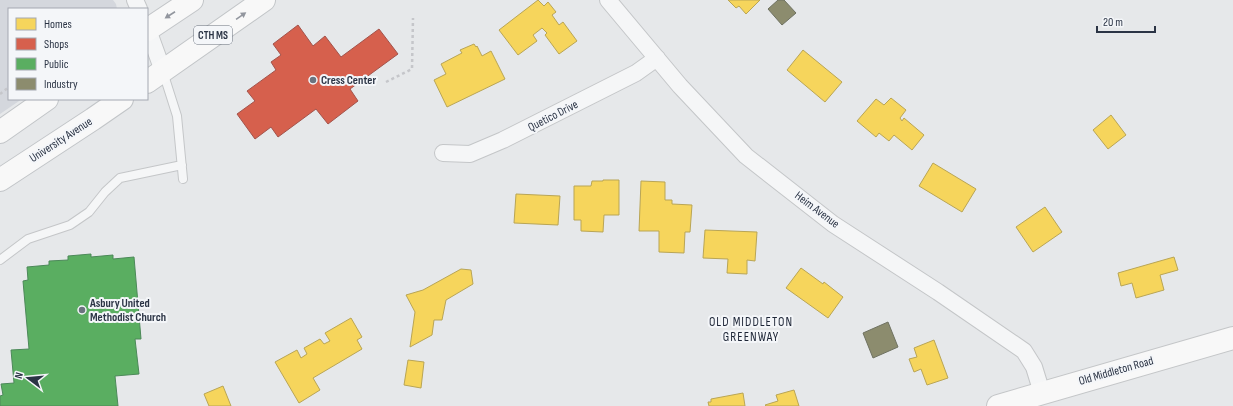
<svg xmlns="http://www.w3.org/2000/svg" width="1233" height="406" font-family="'Sofia Sans Condensed',sans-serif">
<rect width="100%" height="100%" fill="#e6e8ea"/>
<!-- built -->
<path fill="#d4d7dd" d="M0,0H113L116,4L117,9H9V99H22L0,114Z"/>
<!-- homes -->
<path fill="#f6d55c" stroke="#b9a555" d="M538,0L544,6L548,2L556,12L552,15L559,25L563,22L577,41L559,54L545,35L547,33L542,28L533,35L537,41L518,55L499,30Z
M728,0H760L746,14L739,6L736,8Z
M474,44L476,47L477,46L482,56L491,51L505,79L447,107L434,80L446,74L441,64L462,53L460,50Z
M803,50L842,82L825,102L787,70Z
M891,98L906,110L900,118L902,121L904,118L924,135L912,150L894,135L889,141L879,133L876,137L857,121L876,99L884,105Z
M1111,115L1126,135L1108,149L1093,130Z
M933,163L976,189L962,212L919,186Z
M603,180H619V215H604L603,232L581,231V220H574V186H591L592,181H603Z
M641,181L665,182V200H672V204L692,205L690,232H685L684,253L659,252V231H639Z
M516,194L560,196L558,225L514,223Z
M1045,207L1062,232L1033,252L1016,227Z
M705,230L757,232L755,261L747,260V274L727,273L728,259L703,258Z
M1174,257L1178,270L1160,275L1164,290L1136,298L1132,283L1121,286L1118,273Z
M801,268L823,284L824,282L843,297L828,318L786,288Z
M461,269L471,270L473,284L446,300L442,320H434L432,335L410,347L415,312L406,295L423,290Z
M351,318L362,337L357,340L362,349L313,378L320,390L299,403L275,362L297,350L301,358L307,354L304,348L320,339L324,344L330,341L325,333Z
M934,340L948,378L927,385L921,369L914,372L909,359L917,357L914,348Z
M408,360L424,362L421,388L404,385Z
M223,386L231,406H209L204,394Z
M794,390L799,406H766L765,405L778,401L776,395Z
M743,393L745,406H709L708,402H711V399Z"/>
<!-- shops -->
<path fill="#d6604d" stroke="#a3534b" d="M298,25L313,46L325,36L341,57L379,29L398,54L350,89L358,101L328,124L316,109L278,137L271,127L255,139L237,114L255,101L247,91L276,70L271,62L281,55L273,44Z"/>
<!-- public -->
<path fill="#5aae61" stroke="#4c8959" d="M91,254V257L113,255V259L134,257L141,339H135L139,374L115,376L118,406H0V396L3,395L1,384L14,383L11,350L29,349L23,281L28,280L27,267L49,265V261L68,260V256Z"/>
<!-- industry -->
<path fill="#8c8c6e" stroke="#6f7262" d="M778,0H784L796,13L782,25L768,9Z
M888,322L898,347L873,358L863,333Z"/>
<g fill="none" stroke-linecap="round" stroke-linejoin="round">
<!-- lane casing -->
<g stroke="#c4c6c8" stroke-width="10">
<path id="lane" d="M163,72L177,116L183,179
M0,260L28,239L70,225L89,212L105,192L120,178L182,165"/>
</g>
<!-- street casing -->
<g stroke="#c4c6c8" stroke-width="18">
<path id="street" d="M135,0L139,9
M608,0L680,86L746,156L833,224L938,292L1024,351L1034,367L1042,393
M147,27L163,71
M443,153L470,154L503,140L636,73L657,58"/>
</g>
<!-- secondary casing -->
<g stroke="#c4c6c8" stroke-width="24">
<path id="secondary" d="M998,406L1233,338"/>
</g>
<!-- primary casing -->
<g stroke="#c2c5c8" stroke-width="24">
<path id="primary" d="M147,30L192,0
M147,82L264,0
M0,132L47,99
M0,180L93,119L122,99"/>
</g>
<!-- path -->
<path stroke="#c5c6ca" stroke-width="2.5" stroke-dasharray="3 3" stroke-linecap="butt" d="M386,82L412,69L413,18
M0,94L9,87"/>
<!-- lane -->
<use href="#lane" stroke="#f5f6f7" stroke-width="8"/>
<!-- street -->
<use href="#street" stroke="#f5f6f7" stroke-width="16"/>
<!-- secondary -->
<use href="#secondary" stroke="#f8f8f8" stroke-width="22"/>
<!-- primary -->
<use href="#primary" stroke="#f8f8f8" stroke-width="22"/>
</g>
<!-- one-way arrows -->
<defs><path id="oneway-solid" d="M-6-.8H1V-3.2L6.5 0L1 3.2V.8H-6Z"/></defs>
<g fill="#92969e">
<use href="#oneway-solid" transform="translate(170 15) rotate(147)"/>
<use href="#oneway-solid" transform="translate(241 16) rotate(-35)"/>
</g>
<!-- markers -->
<g fill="#6c737f" stroke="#f4f6f9" stroke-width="1.5">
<circle cx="313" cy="80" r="4"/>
<circle cx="82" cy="310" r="4"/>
</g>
<g text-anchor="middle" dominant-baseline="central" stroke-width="4" stroke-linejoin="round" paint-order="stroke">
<!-- shield labels -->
<rect fill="#f4f6f9" stroke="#676e7b" stroke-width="1" x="194" y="26" width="38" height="18" rx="3"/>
<g font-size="11" font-weight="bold" fill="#2b3445">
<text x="213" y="35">CTH MS</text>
</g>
<!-- poi labels -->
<g font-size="12" font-weight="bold" fill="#2b3445" stroke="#f4f6f9" text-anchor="start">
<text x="321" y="80">Cress Center</text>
<text x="90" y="303">Asbury United<tspan x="90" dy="14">Methodist Church</tspan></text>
</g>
<!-- street labels -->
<g font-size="12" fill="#2b3445" stroke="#f4f6f9">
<text transform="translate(553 116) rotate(-27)">Quetico Drive</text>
<text transform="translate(61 140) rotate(-33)">University Avenue</text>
<text transform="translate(817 210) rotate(37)">Heim Avenue</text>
<text transform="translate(1116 371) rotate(-16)">Old Middleton Road</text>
</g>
<!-- neighbourhood labels -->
<g font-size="13" letter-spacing="1" fill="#1d2536" stroke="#f4f6f9">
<text x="751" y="322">OLD MIDDLETON<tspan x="751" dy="15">GREENWAY</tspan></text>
</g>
</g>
<!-- legend -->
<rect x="8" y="8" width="140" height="92" fill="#f4f6f9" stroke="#a4a8b1"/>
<rect x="16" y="18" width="20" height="12" fill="#f6d55c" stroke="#a4a8b1"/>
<text x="44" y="28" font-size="12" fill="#2b3445">Homes</text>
<rect x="16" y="38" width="20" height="12" fill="#d6604d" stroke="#a4a8b1"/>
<text x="44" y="48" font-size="12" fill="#2b3445">Shops</text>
<rect x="16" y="58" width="20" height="12" fill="#5aae61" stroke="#a4a8b1"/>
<text x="44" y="68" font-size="12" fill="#2b3445">Public</text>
<rect x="16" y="78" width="20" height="12" fill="#8c8c6e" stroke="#a4a8b1"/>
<text x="44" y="88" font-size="12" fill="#2b3445">Industry</text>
<!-- north arrow -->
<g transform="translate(28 378) rotate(286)" stroke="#f4f6f9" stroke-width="3" paint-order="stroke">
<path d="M0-3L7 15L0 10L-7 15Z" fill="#2b3445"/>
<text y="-6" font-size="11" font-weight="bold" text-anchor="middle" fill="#2b3445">N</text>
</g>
<!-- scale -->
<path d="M1097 26v6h58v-6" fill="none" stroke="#2b3445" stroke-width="2"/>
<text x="1103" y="26" font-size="12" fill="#2b3445" stroke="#f4f6f9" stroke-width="3" paint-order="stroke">20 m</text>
</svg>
